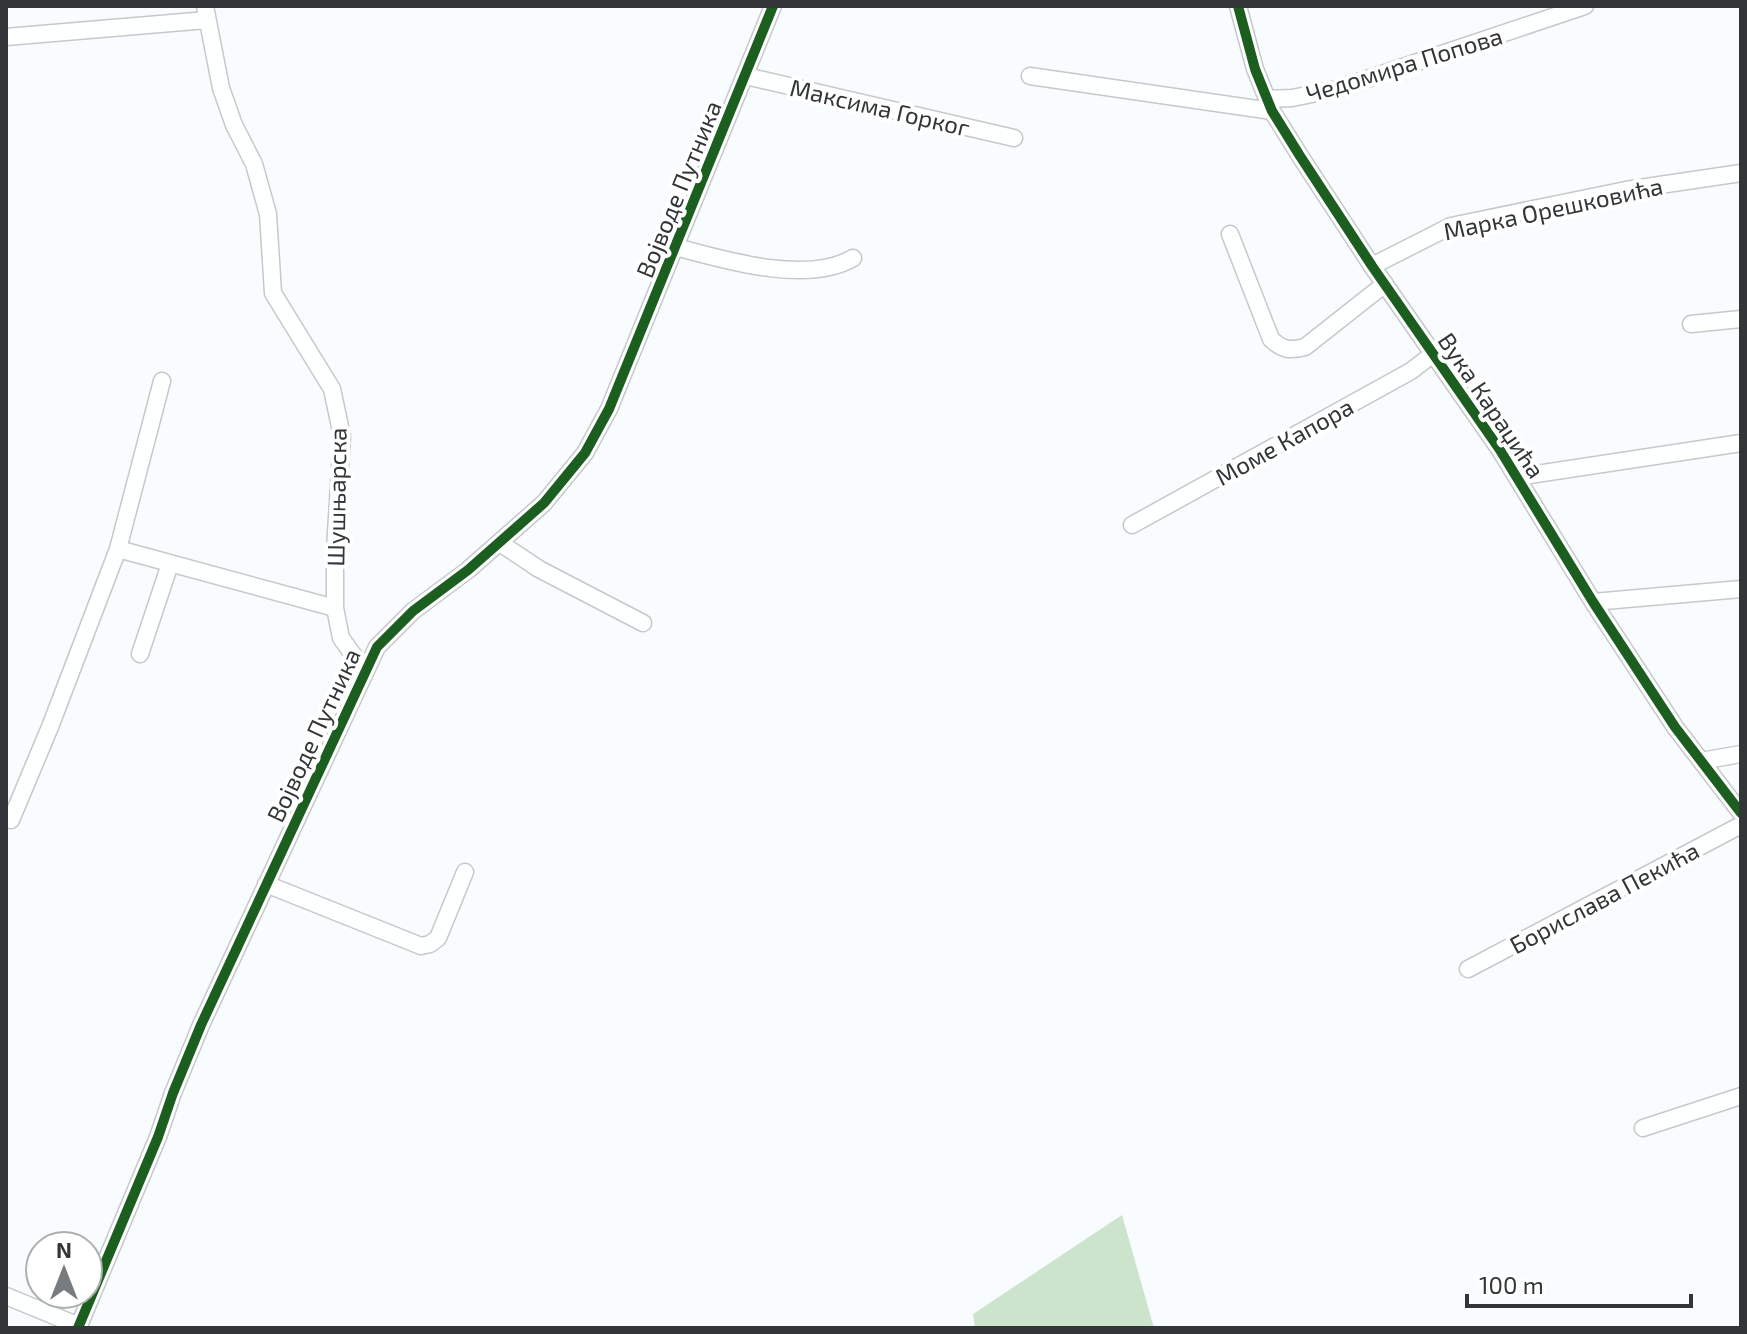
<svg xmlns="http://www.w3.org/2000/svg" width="1747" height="1334" font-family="'Exo 2',sans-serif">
<rect width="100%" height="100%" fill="#f9fcfe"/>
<!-- forest -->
<path fill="#cde4cc" d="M1122,1215L1154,1328H975L973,1314Z"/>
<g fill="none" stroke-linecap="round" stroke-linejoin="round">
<!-- minor casing -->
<g stroke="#c6c8ca" stroke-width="19">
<path id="minor" d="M205,6L221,88L234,125L254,164L268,214L273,293L332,389L342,436L335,549V608L341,638L365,671
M1238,6L1255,69L1272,111L1300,156L1372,266L1500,450L1593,602L1675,727L1741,813
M6,37L207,20
M746,76L1014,138
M1030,76L1272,111
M1267,99L1292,98L1337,89L1585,6
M1230,234L1271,339C1282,350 1290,351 1305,347L1385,284
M676,247C724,260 807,285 853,258
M1372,266L1451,226L1626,190L1741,173
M1691,324L1741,319
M162,381L118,549L335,608
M1517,477L1741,443
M1132,525L1411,371L1433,354
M500,543L539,569L643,623
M1593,602L1741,589
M140,654L170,564
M1701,761L1741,754
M11,820L50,727L118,549
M266,884L421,946L430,944L438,938L465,872
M1468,969L1741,825
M1643,1128L1741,1096
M6,1296L79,1326
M78,1328L158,1137L173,1093L201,1025L377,647L413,611L468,570L544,503L585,453L609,409L773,6"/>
</g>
<!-- minor -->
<use href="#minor" stroke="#feffff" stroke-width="16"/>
<!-- cycleway casing -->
<g stroke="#fff" stroke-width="15">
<path id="cycleway" d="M1238,6L1255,69L1272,111L1300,156L1372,266L1500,450L1593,602L1675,727L1741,813
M78,1328L158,1137L173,1093L201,1025L377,647L413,611L468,570L544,503L585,453L609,409L773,6"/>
</g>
<!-- cycleway -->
<use href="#cycleway" stroke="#1b5e20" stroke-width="10"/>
</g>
<g text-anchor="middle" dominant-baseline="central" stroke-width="8" stroke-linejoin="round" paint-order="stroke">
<!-- street labels -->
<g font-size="24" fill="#323638" stroke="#fff">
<text transform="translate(1404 64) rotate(-17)">Чедомира Попова</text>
<text transform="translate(880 107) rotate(13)">Максима Горког</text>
<text transform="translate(678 189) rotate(-68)">Војводе Путника</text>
<text transform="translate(1553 208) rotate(-12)">Марка Орешковића</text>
<text transform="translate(1492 405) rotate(56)">Вука Караџића</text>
<text transform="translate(1284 441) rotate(-29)">Моме Капора</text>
<text transform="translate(336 497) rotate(-89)">Шушњарска</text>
<text transform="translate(313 735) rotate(-65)">Војводе Путника</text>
<text transform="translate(1604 897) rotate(-28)">Борислава Пекића</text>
</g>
</g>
<!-- border -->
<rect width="1747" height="1334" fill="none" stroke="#323638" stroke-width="16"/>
<!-- north arrow -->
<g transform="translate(64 1270)"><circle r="38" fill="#ffffff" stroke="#adafaf" stroke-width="2"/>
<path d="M0-6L14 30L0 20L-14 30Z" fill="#787b7d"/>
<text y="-12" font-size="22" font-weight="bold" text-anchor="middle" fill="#323638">N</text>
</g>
<!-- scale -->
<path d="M1467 1294v12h224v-12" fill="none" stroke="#323638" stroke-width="4"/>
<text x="1479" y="1294" font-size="24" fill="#323638" stroke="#ffffff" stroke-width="6" paint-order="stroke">100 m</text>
</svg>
